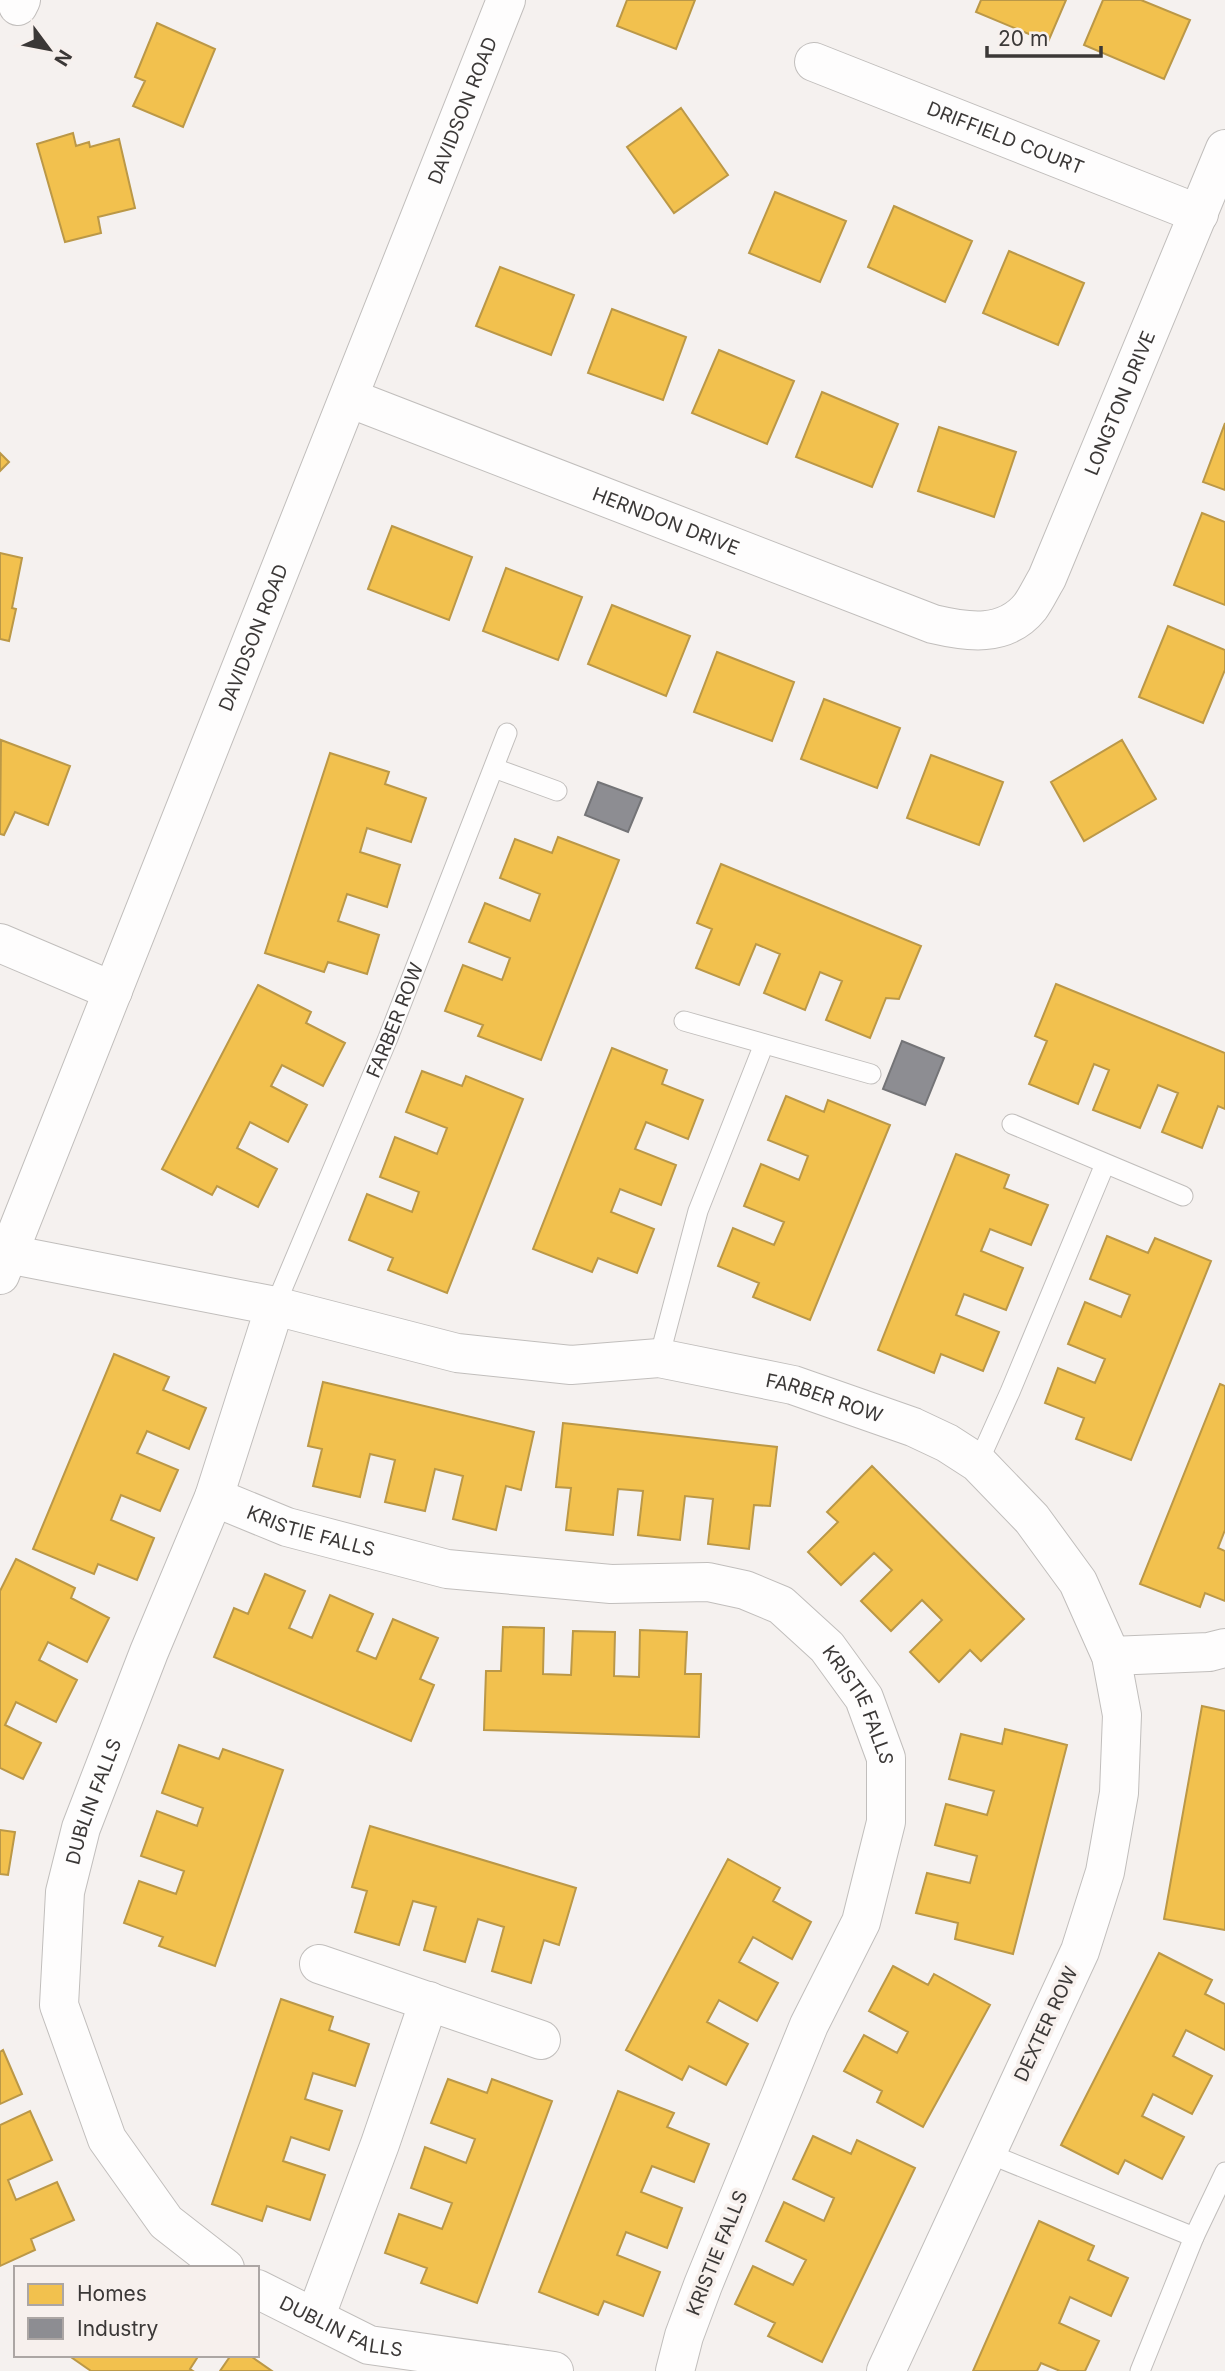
<svg xmlns="http://www.w3.org/2000/svg" width="1225" height="2371" font-family="Inter,sans-serif">
<rect width="100%" height="100%" fill="#f5f1ef"/>
<!-- homes -->
<path fill="#f2c14e" stroke="#bb9847" stroke-width="2" d="M627,0H695L676,49L617,26Z
M981,0H1066L1048,42L976,12Z
M1103,0H1141L1190,20L1164,79L1084,45Z
M157,23L215,49L183,127L133,106L145,81L135,77Z
M681,108L728,175L674,213L627,147Z
M73,133L76,146L89,142L90,147L119,139L135,208L98,217L101,233L65,242L37,144Z
M775,192L846,221L820,282L749,253Z
M894,206L972,241L945,302L868,267Z
M1009,251L1084,283L1058,345L983,313Z
M500,267L574,295L551,355L476,326Z
M612,309L686,337L663,400L588,373Z
M719,350L794,381L767,444L692,413Z
M822,392L898,424L872,487L796,457Z
M1225,423V490L1203,482Z
M939,427L1016,452L994,517L918,491Z
M0,453L9,462L0,471Z
M1202,513L1225,522V605L1174,585Z
M392,526L472,557L449,620L368,589Z
M0,553L22,558L12,608L16,609L9,641L0,639Z
M506,568L582,597L558,660L483,631Z
M612,605L690,636L666,696L588,664Z
M1168,626L1225,650V670L1203,723L1139,697Z
M717,652L794,682L772,741L694,712Z
M824,699L900,728L877,788L801,759Z
M1,740L70,766L48,825L15,812L4,835L0,834Z
M1122,740L1156,799L1084,841L1051,782Z
M330,753L389,772L385,784L426,798L411,842L367,828L360,852L400,865L387,907L347,894L338,921L379,935L367,974L328,962L324,972L265,953Z
M931,755L1003,782L979,845L907,818Z
M558,837L619,860L541,1060L478,1036L483,1025L445,1011L463,965L502,980L510,958L469,942L485,903L530,921L540,894L500,878L515,839L552,853Z
M721,864L921,946L899,999L886,998L870,1038L826,1020L842,981L820,972L805,1010L764,993L780,954L756,944L739,985L696,968L712,929L697,923Z
M1056,984L1225,1053V1109L1218,1106L1202,1148L1162,1132L1178,1093L1158,1085L1140,1128L1093,1110L1109,1070L1094,1064L1078,1104L1029,1084L1047,1041L1035,1036Z
M258,985L311,1012L306,1023L345,1043L323,1086L282,1065L271,1086L307,1105L288,1142L250,1122L237,1148L277,1169L258,1207L217,1186L212,1195L162,1169Z
M612,1048L667,1070L662,1084L703,1100L688,1139L646,1122L635,1149L676,1165L661,1205L620,1189L611,1212L654,1229L637,1273L598,1258L592,1272L533,1249Z
M422,1071L462,1086L466,1076L523,1099L447,1293L388,1270L393,1258L349,1240L367,1194L412,1212L419,1192L380,1177L395,1137L437,1154L447,1128L406,1112Z
M786,1096L824,1112L828,1100L890,1125L810,1320L753,1297L759,1283L718,1266L733,1228L774,1245L784,1222L744,1206L761,1164L799,1180L808,1156L768,1140Z
M956,1154L1009,1175L1004,1188L1048,1205L1031,1245L990,1229L981,1251L1023,1268L1006,1310L964,1294L956,1315L999,1332L983,1371L941,1354L934,1373L878,1350Z
M1107,1236L1148,1253L1155,1238L1211,1261L1131,1460L1076,1439L1084,1418L1045,1403L1058,1368L1095,1383L1105,1359L1068,1344L1085,1302L1121,1317L1130,1295L1090,1279Z
M114,1354L169,1377L163,1390L206,1408L189,1449L147,1431L137,1453L178,1470L160,1511L121,1495L111,1520L154,1538L137,1580L98,1564L94,1574L33,1549Z
M323,1382L534,1432L521,1490L506,1486L496,1530L453,1519L463,1476L435,1469L425,1511L385,1502L395,1460L370,1454L360,1497L313,1486L322,1449L308,1446Z
M1220,1384L1225,1386V1530L1218,1548L1225,1551V1601L1205,1593L1200,1607L1140,1584Z
M563,1423L777,1447L770,1506L754,1505L749,1549L708,1544L713,1499L685,1496L680,1540L638,1535L643,1491L618,1489L613,1535L566,1530L571,1488L556,1487Z
M872,1466L1024,1619L981,1661L970,1650L939,1682L910,1652L942,1620L922,1600L891,1631L861,1601L892,1570L874,1553L841,1585L808,1552L838,1522L827,1512Z
M16,1559L75,1588L71,1598L109,1618L87,1662L48,1642L39,1660L77,1680L56,1722L16,1702L5,1725L41,1743L23,1779L0,1768V1591Z
M265,1574L305,1591L289,1628L312,1638L330,1595L373,1614L357,1651L376,1659L393,1619L438,1638L420,1679L434,1685L411,1741L214,1657L234,1608L248,1614Z
M503,1627L544,1628L543,1674L571,1675L573,1631L615,1632L614,1676L639,1677L640,1630L687,1632L685,1674H701L699,1737L484,1730L486,1671H501Z
M1202,1706L1225,1711V1930L1164,1919Z
M1005,1729L1067,1745L1013,1954L955,1939L958,1923L916,1913L927,1873L970,1883L977,1856L935,1845L946,1804L987,1815L994,1791L949,1779L961,1734L1002,1744Z
M179,1745L219,1759L223,1749L283,1770L215,1966L159,1946L163,1937L124,1923L139,1881L176,1894L184,1871L141,1856L157,1811L197,1826L203,1808L162,1793Z
M370,1826L576,1888L559,1945L544,1940L531,1983L492,1971L504,1927L478,1919L465,1962L424,1950L436,1907L413,1901L399,1945L355,1932L367,1891L352,1887Z
M0,1830L15,1832L8,1875L0,1874Z
M728,1859L780,1888L773,1901L811,1922L792,1959L753,1937L739,1962L778,1983L757,2021L719,2000L707,2022L748,2044L726,2085L689,2066L682,2080L626,2050Z
M1159,1953L1212,1980L1205,1994L1225,2004V2050L1186,2030L1173,2056L1212,2076L1192,2114L1153,2094L1142,2116L1184,2137L1162,2179L1125,2160L1118,2174L1061,2145Z
M893,1966L928,1985L934,1974L990,2005L923,2127L877,2102L882,2091L844,2071L864,2035L897,2053L908,2032L869,2011Z
M281,1999L333,2017L329,2030L369,2044L355,2086L313,2073L305,2099L342,2111L329,2150L291,2137L283,2161L325,2175L310,2220L267,2206L262,2221L212,2204Z
M3,2050L22,2094L0,2104V2052Z
M448,2079L487,2093L492,2079L552,2101L477,2303L421,2283L427,2268L385,2253L399,2214L442,2229L452,2203L411,2188L425,2147L466,2163L475,2139L431,2123Z
M618,2091L674,2113L667,2127L709,2144L694,2182L652,2166L641,2192L682,2208L667,2248L626,2232L617,2255L660,2272L643,2316L604,2301L598,2315L539,2292Z
M30,2111L52,2160L8,2180L16,2200L57,2182L74,2220L31,2239L35,2250L0,2266V2125Z
M813,2136L851,2154L857,2140L915,2168L822,2362L768,2336L775,2323L735,2304L753,2266L793,2285L806,2260L766,2241L784,2202L824,2221L834,2198L793,2179Z
M1039,2221L1094,2246L1088,2260L1128,2278L1111,2316L1070,2297L1059,2323L1099,2341L1085,2371H1060L1041,2363L1037,2371H973Z
M68,2355H199L190,2369L193,2371H91Z
M231,2355H249L272,2371H220Z"/>
<!-- industry -->
<path fill="#8d8d92" stroke="#747477" stroke-width="2" d="M598,782L642,798L628,832L585,815Z
M902,1041L944,1058L925,1105L883,1089Z"/>
<g fill="none" stroke-linecap="round" stroke-linejoin="round">
<!-- service casing -->
<g stroke="#c1bebc" stroke-width="21">
<g id="service">
<path d="M494,768L557,791"/>
<path d="M684,1021L871,1074"/>
<path d="M1012,1124L1183,1196"/>
<path id="s1" d="M275,1306L388,1038L507,733"/>
<path d="M659,1358L698,1211L764,1044"/>
<path d="M978,1463L1010,1392L1105,1164"/>
<path d="M987,2153L1194,2237L1140,2371"/>
<path d="M1194,2237L1225,2172"/>
</g>
</g>
<!-- minor casing -->
<g stroke="#c1bebc" stroke-width="40">
<g id="minor">
<path d="M18,6L21,0"/>
<path id="s2" d="M814,62L1199,214"/>
<path id="s3" d="M349,398L933,624C967,632 1005,638 1030,607C1036,599 1041,588 1047,578L1225,149"/>
<path d="M0,943L113,991"/>
<path id="s4" d="M8,1254L275,1306L457,1353L571,1365L659,1358L793,1385L913,1427L947,1443L978,1463L1032,1519L1078,1582L1111,1656L1122,1715L1119,1793L1105,1872L1080,1951L886,2371"/>
<path id="s5" d="M214,1497L287,1527L447,1569L611,1584L708,1582L745,1590L781,1605L827,1647L864,1698L886,1758V1822L861,1922L809,2025L703,2285L684,2336L675,2371"/>
<path d="M1111,1656L1209,1652L1225,1648"/>
<path d="M319,1964L541,2040"/>
<path id="s6" d="M225,2268L166,2222L107,2139L59,2005L65,1892L81,1828L149,1652L214,1497L275,1306"/>
<path id="s7" d="M257,2289L369,2345L554,2371"/>
<path d="M315,2318L380,2144L429,2001"/>
</g>
</g>
<!-- secondary casing -->
<g stroke="#c1bebc" stroke-width="40">
<g id="secondary">
<path id="s8" d="M0,1275L506,0"/>
</g>
</g>
<!-- service -->
<use href="#service" stroke="#fefdfd" stroke-width="19"/>
<!-- minor -->
<use href="#minor" stroke="#fefdfd" stroke-width="38"/>
<!-- secondary -->
<use href="#secondary" stroke="#fefdfd" stroke-width="38"/>
</g>
<g text-anchor="middle" dominant-baseline="central" stroke-width="7" stroke-linejoin="round" paint-order="stroke">
<!-- street labels -->
<g font-size="19" fill="#3b3837" stroke="#f7f0ed">
<text stroke="none"><textPath href="#s8" startOffset="1253">DAVIDSON ROAD</textPath></text>
<text stroke="none"><textPath href="#s2" startOffset="206">DRIFFIELD COURT</textPath></text>
<text stroke="none"><textPath href="#s3" startOffset="954">LONGTON DRIVE</textPath></text>
<text stroke="none"><textPath href="#s3" startOffset="340">HERNDON DRIVE</textPath></text>
<text stroke="none"><textPath href="#s8" startOffset="686">DAVIDSON ROAD</textPath></text>
<text stroke="none"><textPath href="#s1" startOffset="310">FARBER ROW</textPath></text>
<text stroke="none"><textPath href="#s4" startOffset="833">FARBER ROW</textPath></text>
<text stroke="none"><textPath href="#s5" startOffset="103">KRISTIE FALLS</textPath></text>
<text stroke="none"><textPath href="#s5" startOffset="712">KRISTIE FALLS</textPath></text>
<text stroke="none"><textPath href="#s6" startOffset="527">DUBLIN FALLS</textPath></text>
<text transform="translate(1046 2024) rotate(-65)">DEXTER ROW</text>
<text transform="translate(717 2253) rotate(-68)">KRISTIE FALLS</text>
<text stroke="none"><textPath href="#s7" startOffset="93">DUBLIN FALLS</textPath></text>
</g>
</g>
<!-- legend -->
<rect x="14" y="2266" width="245" height="91" fill="#f7f0ed" stroke="#aca6a4" stroke-width="2"/>
<rect x="28" y="2284" width="35" height="21" fill="#f2c14e" stroke="#aca6a4" stroke-width="2"/>
<text x="77" y="2301" font-size="21" fill="#3b3837">Homes</text>
<rect x="28" y="2318" width="35" height="21" fill="#8d8d92" stroke="#aca6a4" stroke-width="2"/>
<text x="77" y="2336" font-size="21" fill="#3b3837">Industry</text>
<!-- north arrow -->
<g transform="translate(49 49) rotate(122)" stroke="#f7f0ed" stroke-width="5" paint-order="stroke">
<path d="M0-5L12 26L0 18L-12 26Z" fill="#3b3837"/>
<text y="-10" font-size="19" font-weight="bold" text-anchor="middle" fill="#3b3837">N</text>
</g>
<!-- scale -->
<path d="M987 46v10h114v-10" fill="none" stroke="#3b3837" stroke-width="3.5"/>
<text x="998" y="46" font-size="21" fill="#3b3837" stroke="#f7f0ed" stroke-width="5" paint-order="stroke">20 m</text>
</svg>
